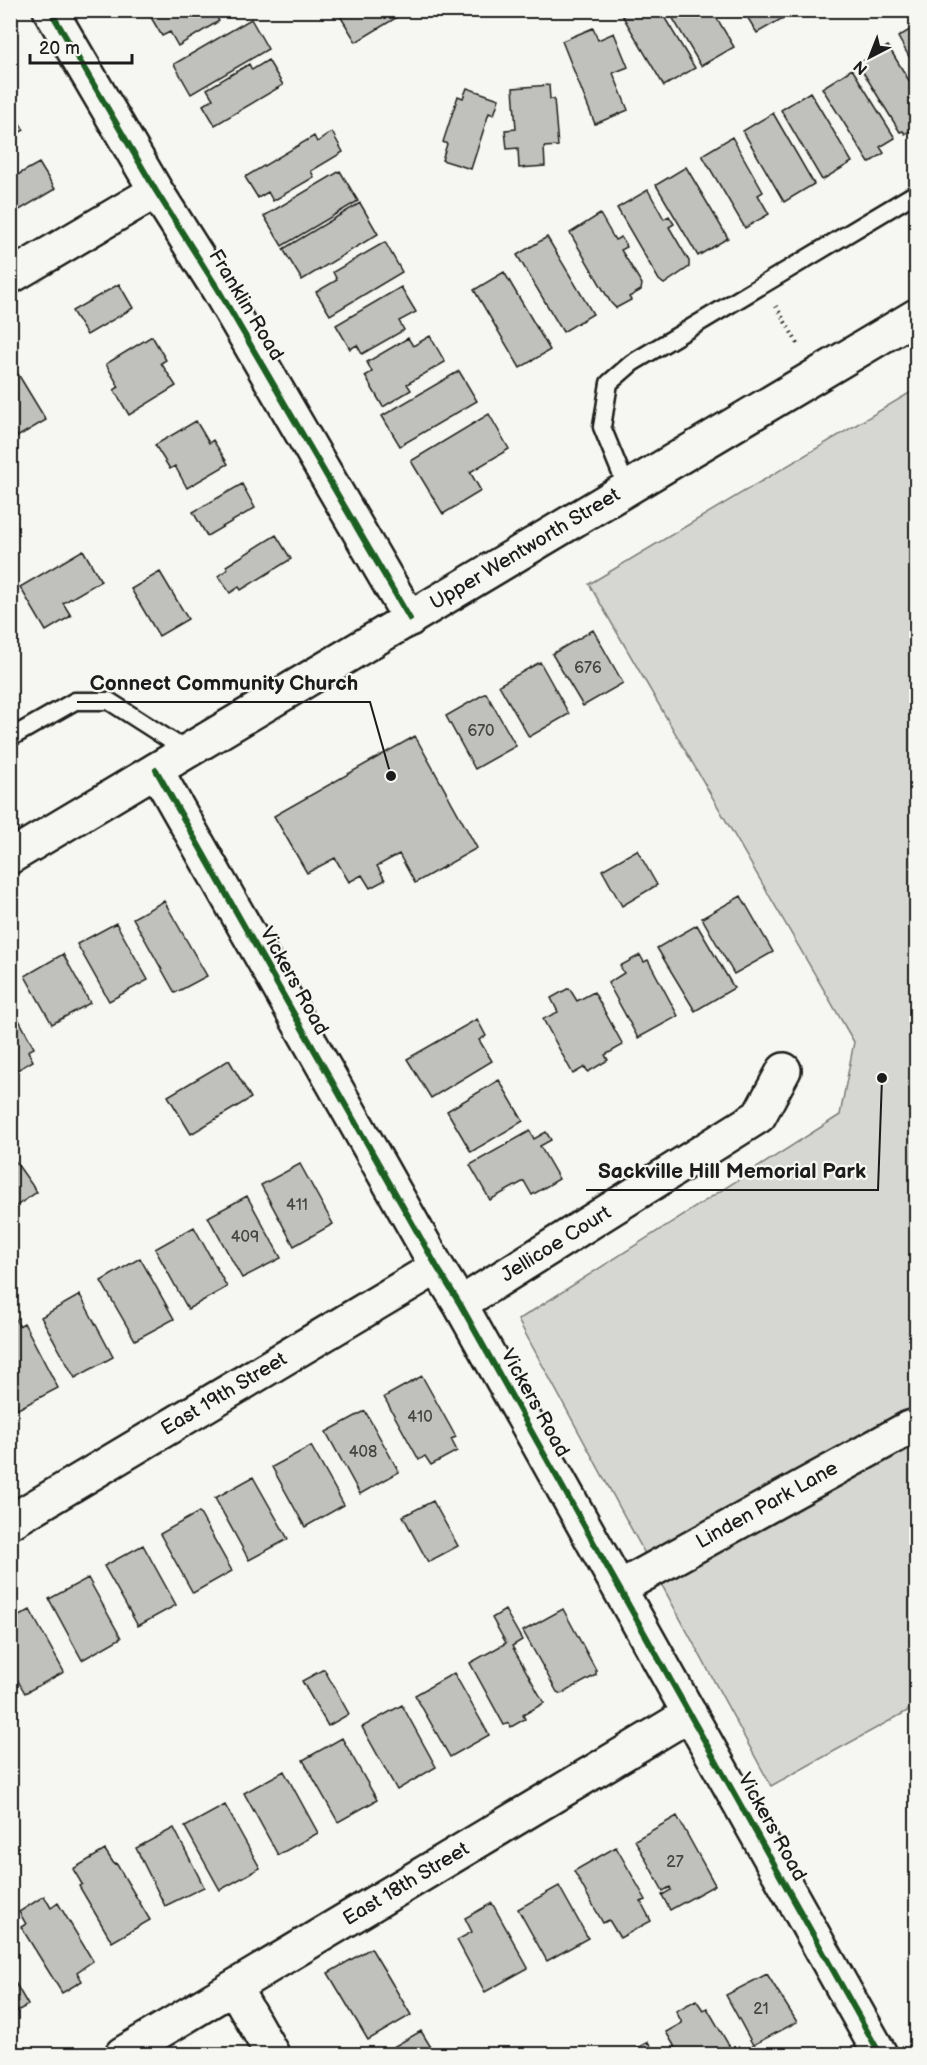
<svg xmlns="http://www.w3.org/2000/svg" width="927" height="2065" font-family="'Balsamiq Sans',sans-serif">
<rect width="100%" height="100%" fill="#f6f6f2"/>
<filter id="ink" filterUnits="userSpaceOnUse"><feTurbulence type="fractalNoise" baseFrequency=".0167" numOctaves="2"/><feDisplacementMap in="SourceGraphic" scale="12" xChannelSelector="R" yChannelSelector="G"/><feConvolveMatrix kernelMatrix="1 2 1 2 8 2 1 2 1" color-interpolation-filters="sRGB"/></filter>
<g filter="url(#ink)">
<!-- green -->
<path fill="#d6d6d2" stroke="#797977" stroke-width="1.5" d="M916,389V1717L911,1709L771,1786L518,1320L840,1115L854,1042L589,584Z"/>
<!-- building -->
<path fill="#c0c0bd" stroke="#1c1c1c" stroke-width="1.5" d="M156,10H226L216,16L219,21L178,46L170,32L162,36L149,14Z
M339,10H409L356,42L337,11Z
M619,10H660L695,68L664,86Z
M668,10H712L734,47L701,66Z
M743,10H788L790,14L757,33Z
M251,19L268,49L191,94L174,64Z
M916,26V69L898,37Z
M593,28L598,40L614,33L628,67L613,73L628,110L595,124L562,41Z
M888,46L916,92V122L914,123L916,127L905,134L903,131L900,132L858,64Z
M268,60L283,85L215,125L203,105L213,99L207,89L249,64L252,70Z
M852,69L895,138L880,147L884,153L869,163L822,88Z
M549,85L550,99H554L558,146L544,147L545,166L519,168L518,148L507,149L505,130L516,129L513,88Z
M467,88L499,99L494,115L489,113L471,169L442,160L447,144L443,142L458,96L463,98Z
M810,92L852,162L822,180L781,110Z
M10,108L24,130L10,138Z
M773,113L814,184L784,202L743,131Z
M332,132L343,152L311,171L314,177L273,201L268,192L258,198L245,177L314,136L317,142Z
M732,137L763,192L758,195L769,214L745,228L702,155Z
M39,163L55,189L11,215L10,179Z
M686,167L728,238L698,256L656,185Z
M340,171L358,201L282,246L264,216Z
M648,190L664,219L669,216L674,224L669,227L689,261V267L664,284L659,280L617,208Z
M360,203L378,234L302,280L283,249Z
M600,214L615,240L621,237L627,247L621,250L642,284L641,290L629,297L631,300L616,308L611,303L570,233Z
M547,237L593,314L563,332L517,255Z
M385,242L402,272L330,315L316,292L337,280L333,272Z
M504,272L550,350L520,368L474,290Z
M119,284L133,308L87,335L72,311Z
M401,287L416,312L399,321L404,330L362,354L357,345L350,349L336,325Z
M152,336L166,360L161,363L176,386L129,415L114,390L119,387L106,364Z
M430,336L445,362L407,384L411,390L383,407L365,376L372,372L367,362L408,338L413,346Z
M459,371L477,401L400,446L382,416Z
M18,374L46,420L17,437L10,427V379Z
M489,414L509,449L470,472L481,491L443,514L411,461Z
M196,421L209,443L213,440L228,464L187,488L175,466L170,469L155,445Z
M242,484L255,508L207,536L193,512Z
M276,535L291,559L241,590L239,587L230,593L218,576L228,569L226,566Z
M83,550L101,581L63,603L71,616L46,631L20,587Z
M160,572L188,619L159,636L131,589Z
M593,630L623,683L583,706L552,654Z
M540,662L569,714L529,737L499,685Z
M486,693L516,746L475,769L446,716Z
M415,736L477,848L415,883L399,854L377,866L385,880L370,888L362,875L349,882L335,858L307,873L274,816Z
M637,850L657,885L622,906L602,870Z
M741,896L773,952L734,974L702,918Z
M164,901L207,976L175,993L133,918Z
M116,923L148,980L109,1001L77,944Z
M697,925L734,988L695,1011L657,948Z
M63,954L90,1003L52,1024L25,976Z
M640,955L644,962L648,960L678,1016L638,1038L608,983L624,973L620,966Z
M569,988L577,1001L594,992L623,1045L605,1055L608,1060L588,1072L585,1067L573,1074L543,1019L558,1012L551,998Z
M10,1003L34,1048L28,1051L33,1061L14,1072L10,1065Z
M477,1019L486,1036L479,1040L492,1061L431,1098L407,1059Z
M229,1060L251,1098L191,1134L168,1096Z
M499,1080L523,1121L471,1152L447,1111Z
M530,1131L534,1139L546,1132L551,1140L540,1146L559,1179L532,1195L524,1181L490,1200L470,1165Z
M10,1154L37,1192L10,1210Z
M300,1164L333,1224L294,1246L261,1185Z
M247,1196L281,1258L242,1278L208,1217Z
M194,1227L227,1287L188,1309L155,1249Z
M140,1258L174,1319L135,1340L101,1281Z
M80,1295L113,1357L75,1378L41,1317Z
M15,1318L19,1326L24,1323L58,1388L18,1409L10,1394V1320Z
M422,1376L456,1437L451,1439L457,1451L431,1465L425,1456L419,1460L384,1397Z
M365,1411L399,1472L360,1494L326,1432Z
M311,1446L344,1505L305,1527L272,1467Z
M253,1477L288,1539L249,1560L215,1498Z
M433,1501L458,1546L428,1562L403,1516Z
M199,1512L232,1571L193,1593L160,1534Z
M143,1545L176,1605L138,1626L104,1566Z
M88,1578L121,1638L82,1660L49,1599Z
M563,1609L596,1670V1675L561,1694L557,1692L523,1631Z
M30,1610L64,1672L25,1693L10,1667V1621Z
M505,1610L522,1640L512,1646L544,1703L523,1715L525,1719L511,1727L509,1723L504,1725L470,1663L506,1643L492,1618Z
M324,1669L349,1714L328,1726L302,1681Z
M454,1673L489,1735L450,1757L415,1695Z
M402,1705L436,1767L397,1790L362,1727Z
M342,1738L377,1800L338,1822L303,1760Z
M284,1771L318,1833L278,1855L244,1793Z
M225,1805L260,1868L220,1890L185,1827Z
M677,1816L715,1885L670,1910L662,1895L671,1890L670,1887L663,1891L635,1840Z
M174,1828L204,1887L165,1906L136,1848Z
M616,1847L646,1900L641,1902L651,1921L620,1938L609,1920L603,1923L574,1871Z
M105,1850L114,1864L116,1863L150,1920L112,1942L79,1886L82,1884L73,1869Z
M559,1886L588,1938L547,1961L518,1909Z
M44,1896L51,1908L58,1903L93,1961L77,1972L82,1981L62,1993L21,1927L26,1924L19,1912Z
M492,1903L528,1968L485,1992L457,1940L472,1932L465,1918Z
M371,1948L411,2015L368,2040L328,1973Z
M10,1974L28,2005L10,2015Z
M767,1974L797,2022L753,2045L726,1995Z
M696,2000L703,2010L707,2008L734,2054H679L666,2032L682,2023L676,2011Z
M421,2031L435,2054H381Z
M648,2042L655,2054H626Z"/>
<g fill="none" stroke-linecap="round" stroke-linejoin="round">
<!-- lane casing -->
<g stroke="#1c1c1c" stroke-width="21">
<path id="lane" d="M627,488L602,427L609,383L632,363L916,193
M10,738L75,701H109L187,751"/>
</g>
<!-- street casing -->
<g stroke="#1c1c1c" stroke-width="38">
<path id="street" d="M50,10L156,191L218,289L410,619
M10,277L156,191
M156,770L437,1267L460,1304L880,2054
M460,1304L759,1116L784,1070
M10,1522L437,1267
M619,1588L909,1428L916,1426
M234,1987L272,2054
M122,2054L690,1714"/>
</g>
<!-- secondary casing -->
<g stroke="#1c1c1c" stroke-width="38">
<path id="secondary" d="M10,857L916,316"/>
</g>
<!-- path -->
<path stroke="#1c1c1c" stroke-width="4" stroke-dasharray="1.5 4.5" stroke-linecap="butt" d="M776,306L799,346"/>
<!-- lane -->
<use href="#lane" stroke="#f6f6f2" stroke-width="16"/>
<!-- street -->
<use href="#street" stroke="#f6f6f2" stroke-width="33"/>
<!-- secondary -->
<use href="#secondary" stroke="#f6f6f2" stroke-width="33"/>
<!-- cycleway casing -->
<g stroke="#f6f6f2" stroke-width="10">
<path id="cycleway" d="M50,10L156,191L218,289L410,619
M156,770L437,1267L460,1304L880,2054"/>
</g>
<!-- cycleway -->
<use href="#cycleway" stroke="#1b5e20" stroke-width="6"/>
</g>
</g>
<g text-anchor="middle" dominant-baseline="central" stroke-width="4.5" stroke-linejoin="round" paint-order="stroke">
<!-- number labels -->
<g font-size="16" fill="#454544">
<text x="588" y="668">676</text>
<text x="481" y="731">670</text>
<text x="297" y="1205">411</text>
<text x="245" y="1237">409</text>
<text x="420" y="1417">410</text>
<text x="363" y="1452">408</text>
<text x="675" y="1862">27</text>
<text x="761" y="2009">21</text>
</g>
<!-- street labels -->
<g font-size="20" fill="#1c1c1c" stroke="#f6f6f2">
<text transform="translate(246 305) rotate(59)">Franklin Road</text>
<text transform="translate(525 549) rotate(-31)">Upper Wentworth Street</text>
<text transform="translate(294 981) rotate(61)">Vickers Road</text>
<text transform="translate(556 1244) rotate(-32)">Jellicoe Court</text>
<text transform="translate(224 1394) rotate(-31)">East 19th Street</text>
<text transform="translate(535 1403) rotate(61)">Vickers Road</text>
<text transform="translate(767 1505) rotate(-29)">Linden Park Lane</text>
<text transform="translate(772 1827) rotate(61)">Vickers Road</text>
<text transform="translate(406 1884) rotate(-31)">East 18th Street</text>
</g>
</g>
<!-- callouts -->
<path fill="none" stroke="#1c1c1c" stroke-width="2" d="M391 776L370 702H77M882 1078L878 1190H586"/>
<g fill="#1c1c1c" stroke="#f6f6f2" stroke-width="2">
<circle cx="391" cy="776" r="6"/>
<circle cx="882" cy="1078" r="6"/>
</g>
<g font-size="21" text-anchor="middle" font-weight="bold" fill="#1c1c1c" stroke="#f6f6f2" stroke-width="4.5" stroke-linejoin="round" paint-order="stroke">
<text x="224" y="690">Connect Community Church</text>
<text x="732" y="1178">Sackville Hill Memorial Park</text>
</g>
<!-- margin -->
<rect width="927" height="2065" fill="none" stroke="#f6f6f2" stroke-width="36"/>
<rect x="18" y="18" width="891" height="2029" fill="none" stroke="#1c1c1c" stroke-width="2" filter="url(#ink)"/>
<!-- north arrow -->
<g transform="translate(870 57) rotate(222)" stroke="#f6f6f2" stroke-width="4.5" paint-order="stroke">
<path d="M0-4.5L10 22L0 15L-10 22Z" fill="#1c1c1c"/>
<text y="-9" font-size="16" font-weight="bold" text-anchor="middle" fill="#1c1c1c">N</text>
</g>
<!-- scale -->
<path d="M30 54v9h102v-9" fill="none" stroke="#1c1c1c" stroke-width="3"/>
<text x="39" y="54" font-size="18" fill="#1c1c1c" stroke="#f6f6f2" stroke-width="4.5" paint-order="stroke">20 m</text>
</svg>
